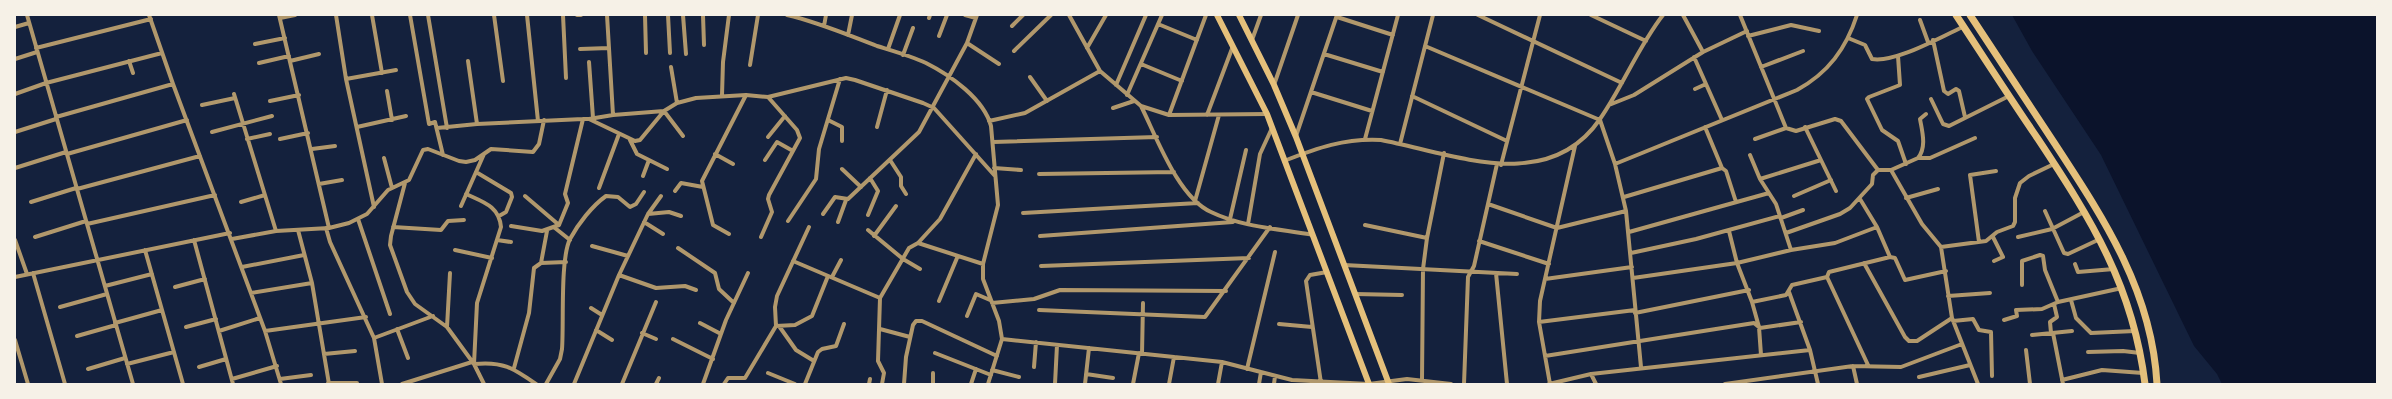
<svg xmlns="http://www.w3.org/2000/svg" width="2392" height="399" font-family="Quicksand,sans-serif">
<rect width="100%" height="100%" fill="#14213d"/>
<!-- water -->
<path fill="#0b132b" d="M2012,15H2377V384H2222L2217,374L2194,346L2101,155L2032,51Z"/>
<g fill="none" stroke-linecap="round" stroke-linejoin="round">
<!-- minor -->
<path stroke="#b1986c" stroke-width="4" d="M27,15L133,384
M149,15L173,84L265,331L281,384
M279,15L329,228
M336,15L346,79L374,207
M372,15L382,73
M410,15L429,124L435,122L443,155
M428,15L447,128
M494,15L503,81
M527,15L538,121
M563,15L566,78
M577,15H581
M645,15L646,53
M668,15L670,53
M683,15L686,54
M703,15L704,45
M787,15C818,22 848,35 877,46C893,51 911,56 926,63C950,75 984,99 991,126L998,205L983,264V279L999,321L1002,339L988,384
M965,15L976,18
M1069,15L1100,71L1141,106L1169,115L1267,114
M1478,15L1622,83
M1591,15L1646,41
M1683,15L1703,52
M1740,15L1786,128L1796,131L1835,119L1841,121L1878,170H1891L1922,224L1941,247L1952,318L1978,384
M1337,17L1393,35
M280,18L295,15
M929,18L930,15
M1920,20L1928,42
M1158,24L1197,40
M824,26L826,15
M1012,26L1023,15
M15,27L29,23
M848,35L852,15
M939,36L947,15
M1748,36L1791,25L1819,31
M1848,38L1865,45L1872,59C1896,63 1940,37 1963,27
M1252,40L1261,15
M1933,40L1944,91L1948,94L1956,89L1959,91L1965,117
M967,43L999,64
M255,44L285,38
M1425,46L1600,120L1615,164L1626,211L1641,367
M36,48L151,19
M1087,48L1106,15
M580,49L609,48
M888,49L900,15
M1014,51L1051,15
M1324,54L1383,72
M903,55L913,28
M1898,56L1900,85L1869,97L1867,99L1882,130L1898,141L1906,164
M1694,57L1722,120
M15,59L37,52
M129,61L133,73
M290,61L319,54
M468,61L477,124
M589,62L593,118
M259,63L289,56
M1141,64L1182,81
M750,65L758,15
M671,67L677,103
M1761,67L1803,51
M1030,77L1047,101
M346,79L396,70
M1116,85L1146,15
M1274,85L1298,15
M1695,89L1706,84
M387,91L392,120
M1311,92L1372,111
M15,94L46,83L162,53
M234,94L276,231
M722,95L723,62L729,15
M1127,95L1162,15
M1412,96L1507,141
M1931,99L1943,124L1949,126L2009,96
M270,101L299,95
M202,105L235,98
M1609,105L1634,95L1703,52L1747,31
M1141,106C1157,138 1178,197 1211,212C1242,227 1279,229 1313,235
M1113,108L1134,101
M613,115L664,111L683,136
M1169,115L1206,15
M1207,115L1233,46
M56,117L173,84
M589,119L613,115L607,15
M828,120L842,127V141
M989,121L1025,113L1100,71
M357,127L406,116
M877,127L887,90
M1705,127L1722,168
M1805,127L1836,191
M437,128L477,124L583,119H589L635,141L640,140L664,111L677,103L696,98L746,95L768,97L846,78L855,80L923,103L934,108L995,176
M15,132L56,119
M212,132L272,116
M1296,136L1337,15
M768,137L785,116
M247,139L270,134
M280,139L308,133
M1365,139L1398,15
M1755,139L1786,128
M630,140L637,154L667,169
M993,142L1157,137
M1400,144L1433,15
M312,149L335,146
M67,154L187,120
M715,154L733,164
M1750,155L1760,179L1776,204L1791,250
M384,158L392,188
M1918,158H1930L1975,138
M765,160L777,142L793,151
M890,160L901,177V186L906,194
M1284,161C1317,148 1345,138 1381,140C1454,154 1548,195 1600,119C1623,86 1638,47 1663,15
M1615,164L1797,90C1828,73 1846,49 1857,15
M1501,165L1540,15
M15,168L66,152
M994,168L1021,170
M842,169L861,187
M1891,170L1918,158C1927,147 1922,131 1920,119L1926,114
M476,172L511,193L512,197L506,212L499,216
M1039,174L1174,172
M643,176L649,160
M1760,179L1821,160
M405,183L391,236L390,245L407,292L415,304L447,327L474,364L484,384
M319,184L342,180
M599,188L619,134
M77,189L200,156
M675,191L681,183L703,187
M466,194C483,202 499,206 501,227L477,303L474,364C503,361 513,368 536,384
M525,196L559,225
M1794,196L1831,180
M1624,197L1722,168L1726,171L1736,202
M1906,198L1938,189
M1860,199L1877,227L1890,257
M1195,201L1219,115
M31,202L76,188
M241,202L265,195
M1488,204L1557,228L1626,211
M461,206L484,154
M2045,211L2064,253L2068,254L2100,239
M1023,213L1198,203
M648,214L669,212L681,216
M823,214L835,197L848,199L919,132L967,43L977,15
M868,215L878,191L870,178
M1781,218L1803,210
M358,219L390,314
M1230,219L1246,150
M788,221L816,179L819,149L840,79
M644,222L663,234
M838,222L846,200
M87,224L215,195
M1248,224L1260,154L1272,128
M1365,225L1427,238
M511,226L542,231L559,225L568,203L565,194L583,119
M393,227L441,230L448,221L464,220
M326,228L330,242L374,338L382,384
M555,228L570,240
M298,230L312,283L329,384
M868,230L903,259L920,269
M1729,231L1737,263L1752,302L1759,327L1761,355
M1629,232L1769,193
M1786,233L1840,214L1850,208L1872,184L1873,175L1878,170
M729,234L713,225L702,181L746,95
M874,236L896,206
M1040,236L1233,222
M35,237L86,221
M761,237L772,212L768,199L769,195L800,138L797,130L768,97
M1993,237L2003,257L1994,261
M2018,237L2052,229L2084,212
M232,239L276,231L329,228L349,223L367,214L388,190L409,180L423,150L428,149L459,161L466,162L475,160L491,149L533,152L539,144L544,120
M15,240L27,274
M194,240L233,384
M497,240L511,242
M1479,241L1549,264
M1979,242L1970,175L1996,171
M918,243L983,264
M592,246L628,256
M1941,247L1986,241L1997,232L2013,226L2015,222V198L2020,183L2029,176L2054,164
M678,248L715,273L719,289L734,303
M145,250L183,384
M455,250L492,258
M1631,253L1696,239L1780,216
M793,261L880,298
M541,263L547,231
M1864,263L1905,337L1909,341H1917L1952,318
M2075,264L2078,272L2114,269
M1344,265L1517,274
M1041,266L1249,258
M242,267L304,255
M33,273L65,384
M1496,273L1507,384
M619,275L656,288L685,286L696,290
M15,277L230,233
M832,277L841,260
M1827,277L1868,365
M1633,278L1737,263L1791,250L1835,243L1877,227
M1545,279L1632,267
M2022,285V261L2040,255L2043,256L2045,270L2058,302L2122,288
M105,286L152,274
M175,287L205,279
M1789,292L1810,350L1818,384
M251,293L312,283
M1355,294L1402,295
M1948,296L1990,293
M2071,300L2076,318L2091,333L2135,331
M939,301L957,258
M1752,302L1786,295L1792,285L1827,277L1829,272L1890,257L1895,258L1905,280L1946,271
M992,303L1034,299L1060,290L1226,291
M60,307L107,294
M591,308L602,315
M1039,310L1205,317L1270,227
M1635,313L1749,290
M967,316L976,294L990,300
M2004,320L2017,316L2016,310L2042,309L2058,302
M1953,321L1973,319L1979,330L1991,332L1992,376
M1539,322L1635,310
M115,323L162,310
M700,323L721,334
M1279,324L1312,327
M776,326L795,325L812,316L828,276
M779,326L796,350L814,361
M186,327L216,319
M447,327L450,273
M397,329L408,358
M880,329L910,337
M596,330L612,340
M219,331L260,318
M265,331L366,317
M642,333L656,339
M2051,333L2050,322L2057,317L2054,304
M2053,333L2063,384
M2032,335L2072,331
M77,336L116,325
M374,338L433,316
M673,339L713,359
M1002,339L1222,362L1292,380L1369,384L1407,379L1451,384
M15,340L28,384
M2026,350L2030,384
M2088,352L2123,351L2140,353
M935,353L991,375
M324,354L355,351
M1142,354L1143,303
M1545,356L1754,323L1760,328L1801,322
M127,364L174,352
M1853,366L1857,384
M199,367L226,359
M1034,367L1036,342
M514,368L529,313L534,268L541,263L566,262
M88,369L125,358
M1247,369L1275,252
M992,370L1019,377
M768,373L795,384
M1086,374L1113,378
M1591,374L1596,384
M1919,377L1970,365
M232,379L277,366
M280,379L311,375
M1422,380L1423,269L1427,238L1444,153
M2062,380L2102,370L2143,373
M328,383H357
M1321,383L1306,281L1310,275L1327,272
M402,384L472,362
M546,384L560,359L562,349C564,324 560,259 570,239C578,224 592,206 606,196L618,197L630,207L636,204L644,192
M574,384L619,275L648,214L661,196
M622,384L656,302
M656,384L659,378
M703,384L726,320L748,273
M724,384L728,378H745L776,326L775,307L777,296L809,227
M805,384L818,352L822,349L836,346L844,324
M869,384L870,379
M882,384L884,373L878,361L880,298L909,248L918,243L940,219L976,154
M904,384L906,357L913,325L916,321H922L997,356
M933,384V373
M971,384L976,369
M1055,384L1057,345
M1085,384L1089,348
M1133,384L1139,353
M1169,384L1174,357
M1218,384L1222,362
M1259,384L1261,372
M1274,384L1275,376
M1464,384L1468,277L1474,266L1497,164
M1549,384L1591,374L1810,350
M1550,384L1539,322L1540,301L1575,146
M1725,384L1853,366L1901,367L1962,344"/>
<!-- secondary -->
<path stroke="#e5c07b" stroke-width="6" d="M1217,15L1267,114L1369,384
M1239,15L1274,85L1296,137L1389,384"/>
<!-- primary -->
<path stroke="#e5c07b" stroke-width="7" d="M1956,15C1983,56 2010,98 2038,139C2091,219 2133,286 2145,384
M1970,15C1998,58 2027,101 2055,144C2104,219 2152,291 2157,384"/>
</g>
<!-- border -->
<rect width="2392" height="399" fill="none" stroke="#f6f1e7" stroke-width="32"/>
</svg>
